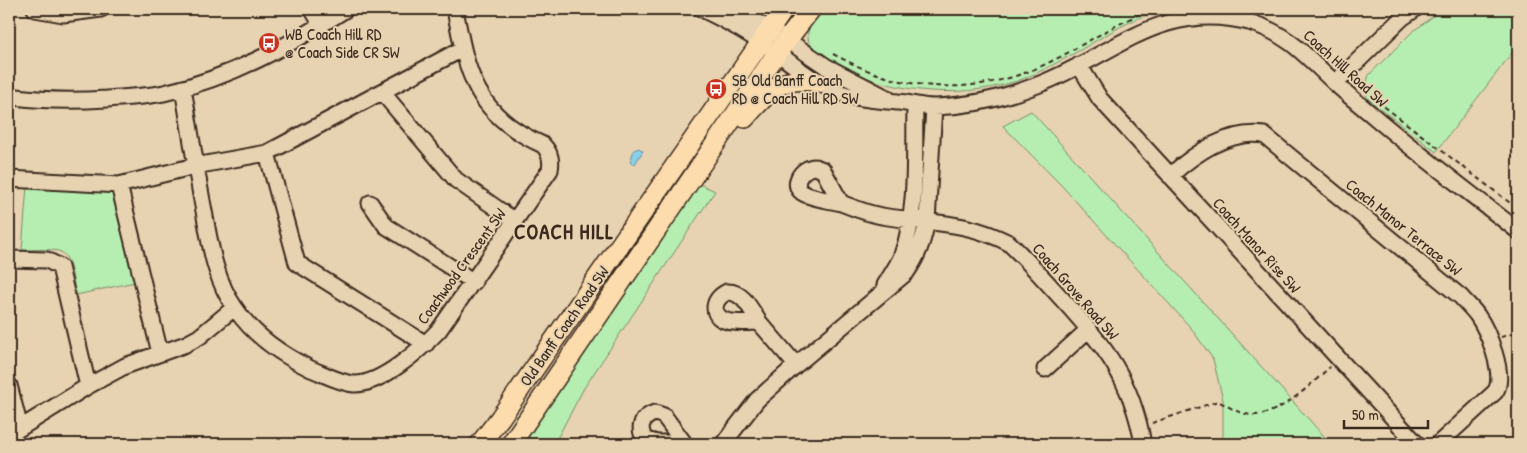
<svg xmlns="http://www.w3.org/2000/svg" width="1527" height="453" font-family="'Patrick Hand',sans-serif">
<rect width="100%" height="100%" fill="#e7d2b1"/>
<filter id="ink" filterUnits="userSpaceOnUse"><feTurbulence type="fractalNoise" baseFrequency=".02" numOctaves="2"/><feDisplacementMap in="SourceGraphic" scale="10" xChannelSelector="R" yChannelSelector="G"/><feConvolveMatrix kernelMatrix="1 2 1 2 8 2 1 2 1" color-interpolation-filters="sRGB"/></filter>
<g filter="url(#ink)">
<!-- green -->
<path fill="#b6eeb1" stroke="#788c68" d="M819,9H1167C1133,16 1105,36 1075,53C1056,63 1037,74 1017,81C953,101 884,92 826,59C801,44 805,29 819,9Z
M1450,9H1518V45L1436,152L1367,98L1366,85L1369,75L1411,33L1436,14Z
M1031,111L1331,444H1223V400L1213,359L1191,328L1062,186L1003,126Z
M697,183L715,191L584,388L554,444H517Z
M27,186L113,189L139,281L76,295C74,285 71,257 61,252C53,248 31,250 22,250Z"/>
<!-- water -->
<path fill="#88cfe9" stroke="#698d98" d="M639,148L643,151L635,164H632L630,162L634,150Z"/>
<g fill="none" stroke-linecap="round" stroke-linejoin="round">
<!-- minor casing -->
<g stroke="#3b2a1e" stroke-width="19">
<path id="minor" d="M35,9L63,14L101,9
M312,9L322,25
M702,9C729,22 755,37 779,54C801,71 824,90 851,96C867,100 882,100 898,102C910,103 922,107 935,107C970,106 1007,97 1040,84C1114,55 1160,0 1249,22C1289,34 1307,57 1336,84C1347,94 1359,104 1371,114C1419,155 1469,192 1518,231
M735,9L787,40L827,67L887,98
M1079,65L1100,99L1417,444
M1335,83L1402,18L1415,9
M183,88C190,129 196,170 204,211C210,244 215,280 235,308C253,335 282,355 311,369C324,374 340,383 354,384C381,385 421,349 439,330L550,170C552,160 550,152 543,145C476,115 467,75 455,9
M382,92L456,180L515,221
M9,96C41,101 75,101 107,99C126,97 146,97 164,93C231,78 290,45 346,9
M267,153L297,263L426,344
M815,167L823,170L841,203C830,200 816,199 805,194C789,187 801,167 815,167Z
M1170,176C1194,154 1229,130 1264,135L1461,297C1466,303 1472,308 1477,315C1487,329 1507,376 1495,392L1438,444
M9,179L119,185L195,166L267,153L462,49
M119,185L160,353
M370,203L386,226L474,282
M841,203C854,208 868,214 882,216C930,224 964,220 1009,243C1028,261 1045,280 1062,299C1105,346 1132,380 1143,444
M9,259L47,260L60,267L88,386
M885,285C891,275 898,265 902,255C918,212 914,150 915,105
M727,292C743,291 751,310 759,322C746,322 715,327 715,307C716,299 721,295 727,292Z
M759,322L796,365
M1045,369L1089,329
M9,385L20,428
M655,413L664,416L684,443H657L646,440C637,429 641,417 655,413Z
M9,435L88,386L125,366L186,344L199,337L234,308
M723,444L757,400L796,365L906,273C918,256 923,241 927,221L934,107"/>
</g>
<!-- major casing -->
<g stroke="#3b2a1e" stroke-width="22">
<path id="major" d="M745,118C770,91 778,75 818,82
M480,444L500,418L784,9
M511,444L777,53L811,9"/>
</g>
<!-- path -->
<path stroke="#3b2a1e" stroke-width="2" stroke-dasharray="5 4" stroke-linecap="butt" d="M833,54C847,61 860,68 875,73C932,95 998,89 1052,61C1086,44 1117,22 1153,9
M1377,101L1518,209
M1501,337L1518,332
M1152,423L1218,401C1228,406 1239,414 1251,415C1279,417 1311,384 1330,367"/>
<!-- minor -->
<use href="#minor" stroke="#e7d2b1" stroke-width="15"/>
<!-- major -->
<use href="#major" stroke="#fcdcac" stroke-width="19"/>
</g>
</g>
<!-- icons -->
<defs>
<g id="bus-disc" transform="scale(1.125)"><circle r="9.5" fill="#c8321e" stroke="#e7d2b1"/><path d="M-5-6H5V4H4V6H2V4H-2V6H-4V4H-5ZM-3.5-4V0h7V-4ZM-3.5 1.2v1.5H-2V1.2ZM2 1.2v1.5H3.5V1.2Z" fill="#fff"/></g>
</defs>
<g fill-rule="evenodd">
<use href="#bus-disc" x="269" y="43"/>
<use href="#bus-disc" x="716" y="89"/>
</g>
<g text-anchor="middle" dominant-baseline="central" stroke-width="4" stroke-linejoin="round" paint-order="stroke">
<!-- poi labels -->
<g font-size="16" fill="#3b2a1e" stroke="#e7d2b1" text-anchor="start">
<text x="285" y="34">WB Coach Hill RD<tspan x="285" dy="18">@ Coach Side CR SW</tspan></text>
<text x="732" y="80">SB Old Banff Coach<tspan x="732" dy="18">RD @ Coach Hill RD SW</tspan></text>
</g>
<!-- street labels -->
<g font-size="16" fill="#3b2a1e" stroke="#e7d2b1">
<text transform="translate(1346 68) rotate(42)">Coach Hill Road SW</text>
<text transform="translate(1404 227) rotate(39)">Coach Manor Terrace SW</text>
<text transform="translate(1257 245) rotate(48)">Coach Manor Rise SW</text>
<text transform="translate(461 266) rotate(-54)">Coachwood Crescent SW</text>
<text transform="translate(1076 291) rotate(49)">Coach Grove Road SW</text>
<text transform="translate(564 326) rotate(-55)">Old Banff Coach Road SW</text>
</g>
<!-- district labels -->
<g font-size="21" font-weight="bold" letter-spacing="1" fill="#3b2a1e" stroke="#e7d2b1">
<text x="564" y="231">COACH HILL</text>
</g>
</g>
<!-- margin -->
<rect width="1527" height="453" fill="none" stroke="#e7d2b1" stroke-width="30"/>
<rect x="15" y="15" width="1497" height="423" fill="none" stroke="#3b2a1e" stroke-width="2" filter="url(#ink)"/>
<!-- scale -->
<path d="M1344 420v8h84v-8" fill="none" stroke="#3b2a1e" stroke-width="2.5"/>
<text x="1352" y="420" font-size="15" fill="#3b2a1e" stroke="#e7d2b1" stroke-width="4" paint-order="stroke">50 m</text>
</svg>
